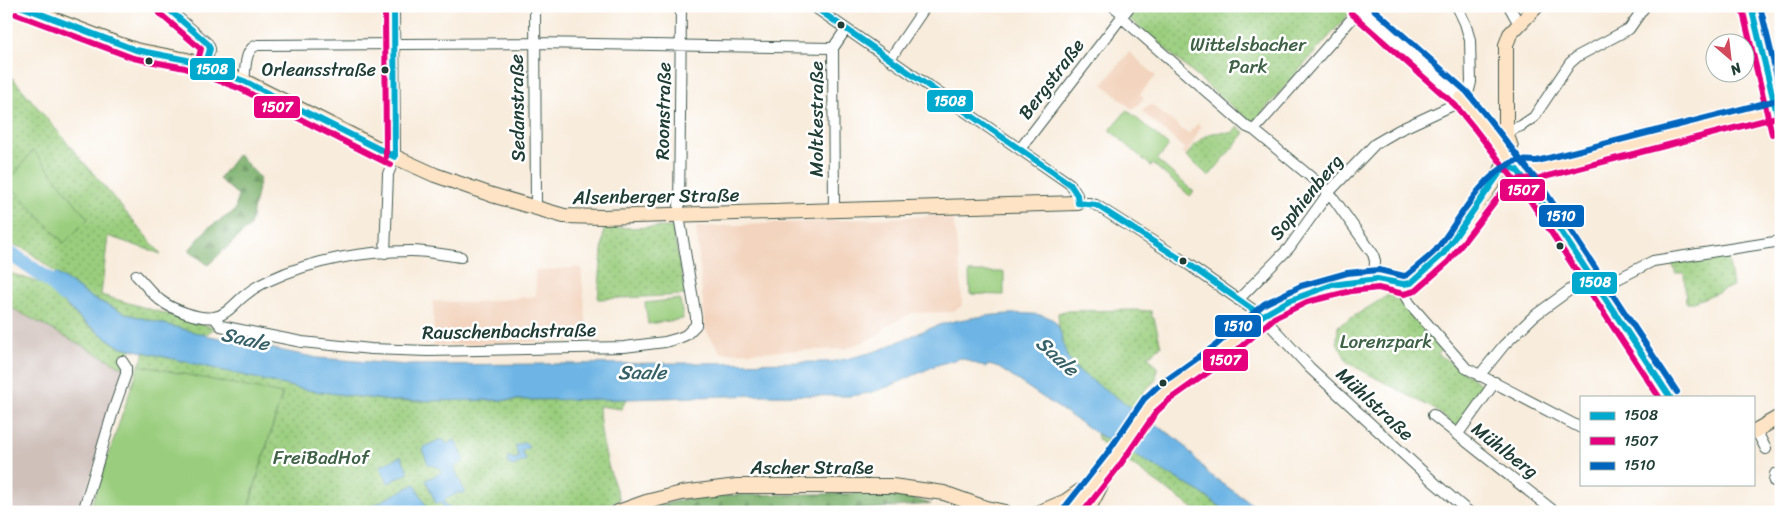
<svg xmlns="http://www.w3.org/2000/svg" width="1787" height="518" font-family="Sriracha,sans-serif">
<defs>
<pattern id="grass-dots" width="8" height="8" patternUnits="userSpaceOnUse" patternTransform="scale(1.25)"><rect width="8" height="8" fill="#9acd7d"/><path d="M2 2h.1M6 6h.1" fill="none" stroke="#7da867" stroke-width="1.8" stroke-linecap="round"/></pattern>
<pattern id="forest-firs" width="22" height="20" patternUnits="userSpaceOnUse" patternTransform="scale(1.25)"><rect width="22" height="20" fill="#7bb06c"/><path d="M5 1l3.5 6h-7zM16 11l3.5 6h-7z" fill="#64905a"/></pattern>
</defs>
<rect width="100%" height="100%" fill="#fff"/>
<filter id="ink" filterUnits="userSpaceOnUse"><feTurbulence type="fractalNoise" baseFrequency=".02" numOctaves="2"/><feDisplacementMap in="SourceGraphic" scale="10" xChannelSelector="R" yChannelSelector="G"/><feConvolveMatrix kernelMatrix="1 2 1 2 8 2 1 2 1" color-interpolation-filters="sRGB"/></filter>
<filter id="wash" filterUnits="userSpaceOnUse"><feTurbulence type="fractalNoise" baseFrequency=".0096" numOctaves="4" result="noise"/><feDisplacementMap in="SourceGraphic" scale="20" xChannelSelector="R" yChannelSelector="G"/><feGaussianBlur stdDeviation="1.12" result="paint"/><feColorMatrix in="noise" values="0 0 0 0 0 0 0 0 0 0 0 0 0 0 0 0 0 1.4 0 .05"/><feComposite in="paint" operator="in"/></filter>
<g filter="url(#wash)">
<rect width="100%" height="100%" fill="#f8ecdc"/>
<!-- built -->
<path fill="#f3d4be" d="M1129,52L1156,76L1140,94L1144,98L1133,110L1103,84Z
M1152,105L1188,134L1198,123L1201,127L1186,156L1181,153L1184,148L1142,112L1145,108Z
M953,215L961,276L962,306L951,312L912,313L885,327L879,335L845,349L721,353L705,329L696,227Z
M581,267L588,339L434,346L433,301L472,303L536,296L535,271Z"/>
<!-- industrial -->
<path fill="#cfc0ba" d="M6,305L124,368L80,512H6Z"/>
<!-- grass -->
<path fill="url(#grass-dots)" stroke="#5c8558" d="M1139,6H1352L1354,8L1252,124L1129,18Z
M6,70L161,254L108,236L101,295L215,328L205,335L127,314L92,298L56,273L27,250L6,242Z
M1238,127L1245,133L1209,176L1186,156C1202,137 1205,130 1231,133Z
M672,227L686,295L598,299L604,228Z
M1727,253L1733,286L1694,302H1686L1684,273H1675V270L1671,262Z
M6,272L44,284L83,322L118,346L131,349L124,368L6,305Z
M1390,294L1420,321L1443,348L1438,354L1481,384L1483,392L1456,427L1434,409L1348,363L1337,342L1338,326Z
M1134,310L1151,311L1152,318H1154L1161,346L1151,355H1147L1157,367L1156,380L1143,392L1144,394L1134,410C1116,397 1078,376 1068,358C1060,344 1059,328 1058,313L1065,311Z
M145,352L306,390L391,401L627,399L621,409L599,406C600,440 608,469 620,500L607,505L606,503L587,512H247L282,395L139,365Z
M1096,433L1197,490L1228,512H1198L1099,441Z"/>
<!-- forest -->
<path fill="url(#forest-firs)" stroke="#4d7650" d="M238,154L260,178L250,226L208,265L189,250L208,228L235,211L238,195L219,179Z
M893,493L931,504L833,512H633L693,497L731,495Z"/>
<!-- garden -->
<path fill="#9acd7d" stroke="#5c8558" d="M1127,110L1169,146L1157,160L1194,192L1190,196L1153,164L1151,166L1110,130Z
M33,150L88,219L64,243L8,183Z
M969,272H1004V295L970,294Z
M680,299L683,319L648,324L645,303Z
M139,365L282,394L247,512H89Z"/>
<!-- water -->
<path fill="#6eb5e5" stroke="#46798c" d="M56,273L92,298L127,314L205,335L318,358L408,365L830,362C847,359 865,355 882,349C901,341 919,332 939,325C960,318 1034,307 1052,319C1063,327 1062,347 1068,358C1070,362 1074,366 1077,370L1181,442L1209,474L1263,512H1228L1197,490L1096,433L999,368L989,365L985,367L961,358L937,365L890,386L870,393L849,396L761,395L627,399L391,401L306,390L118,346L83,321L44,284L50,281Z
M441,439L445,441L447,444L455,440L464,458L462,463L454,467L465,492L461,494L460,492L444,500L446,505L449,506L451,512H441L443,506L440,502L436,504L426,480L442,472L440,468L428,464L423,451L424,447Z
M525,442L529,447L522,451L526,460L513,466L508,464V456L515,459L519,457L515,446Z
M401,456L409,473L388,483L380,466Z
M415,484L427,508L419,512H360Z"/>
<!-- pier -->
<path fill="#f8ecdc" d="M1136,407L1152,419L1128,454L1110,444Z"/>
<g fill="none" stroke-linecap="round" stroke-linejoin="round">
<!-- river -->
<path stroke="#6eb5e5" stroke-width="15" d="M6,253L13,255L50,281L63,295"/>
</g>
</g>
<g filter="url(#ink)">
<g fill="none" stroke-linecap="round" stroke-linejoin="round">
<!-- street casing -->
<g stroke="#40574d" stroke-width="12">
<path id="street" d="M165,6L208,44L210,49L205,66
M535,6L536,209
M813,6L1070,184L1077,195L1078,203H1089L1096,205L1182,260L1262,316L1310,368L1436,484L1469,512
M1113,6L1123,14
M1357,6L1461,99
M1509,6L1519,24
M1121,17L1247,127L1254,130L1329,192L1373,254L1375,261L1374,279
M890,59L926,6
M244,81C246,69 244,48 258,45L534,43L833,48
M1254,130L1363,6
M1487,131L1492,134H1500L1521,126L1534,117L1570,63L1578,56L1629,29L1645,6
M1020,149L1130,6
M834,212L833,48L846,29
M385,253L388,174L395,157L394,6
M136,275C144,283 151,293 160,300C171,309 200,320 214,317C227,315 235,303 244,296C252,289 261,284 270,280C312,260 365,251 411,251C428,251 444,255 461,257
M1404,285V294L1410,304L1466,368L1581,428
M1598,289L1653,261L1781,241
M1238,300L1289,248L1329,192L1375,144L1399,130L1451,106L1469,90L1471,82L1470,40L1465,23L1457,6
M214,317L221,326L302,342L371,349L428,351L624,347L665,342L679,338L686,335L696,325V317L679,216L681,6
M1479,376L1504,345L1534,316L1589,276
M1433,415L1555,512
M1756,430L1766,449
M1457,435L1495,382
M1775,474L1774,481L1781,483
M83,512L114,408L126,374V367L122,361"/>
</g>
<!-- secondary casing -->
<g stroke="#40574d" stroke-width="16">
<path id="secondary" d="M19,6L110,41L136,50L187,60L244,81L395,157L435,175L492,195L564,216L602,217L1078,203
M1751,6L1781,132
M1461,99L1537,195L1670,397
M1511,147L1506,132V45L1510,34L1537,6
M1512,172L1523,169L1538,170L1775,109
M1753,432L1781,416
M618,512L646,502L682,493L737,486H892L944,493L986,508L1005,512
M1040,512L1066,501L1097,479
M1072,512L1086,494
M1087,512L1118,452L1145,411L1163,393L1221,352L1262,316L1291,299L1315,290L1360,281L1379,279L1404,285L1411,283L1443,254L1501,171L1505,162L1502,151"/>
</g>
<!-- street -->
<use href="#street" stroke="#fff" stroke-width="10"/>
<!-- secondary -->
<use href="#secondary" stroke="#fee4c5" stroke-width="14"/>
<!-- bus-1 casing -->
<g stroke="#fff" stroke-width="10">
<path id="bus-1" d="M20,6L136,50L187,60L244,81L395,157
M165,6L208,44L210,49L205,66
M394,6L395,157
M813,6L1070,184L1077,195L1078,203
M1751,6L1781,131
M1517,170L1537,195L1670,397
M1078,203L1096,205L1182,260L1262,316
M1262,316L1288,301L1332,285L1377,279L1403,284L1411,283L1443,254L1501,171L1510,167L1517,170"/>
</g>
<!-- bus-2 casing -->
<g stroke="#fff" stroke-width="10">
<path id="bus-2" d="M385,6L386,157
M1742,8L1772,134
M159,13L201,49L197,64
M1351,13L1455,105L1474,128L1530,200L1659,397
M16,14L133,58L185,68L241,89L391,165
M1083,512L1120,465L1157,411L1169,400L1227,359L1274,318L1307,302L1351,291L1378,288L1404,294L1415,291L1448,262L1503,191L1520,179L1540,178L1777,117"/>
</g>
<!-- bus-3 casing -->
<g stroke="#fff" stroke-width="10">
<path id="bus-3" d="M1370,6L1467,92L1488,118L1544,190L1677,392
M1760,6L1781,93
M1065,507L1106,455L1144,399L1158,386L1216,345L1264,304L1301,286L1347,273L1379,270L1404,276L1407,275C1417,267 1427,259 1436,250C1458,223 1478,179 1511,163C1519,159 1528,161 1537,161L1773,101"/>
</g>
<!-- bus-1 -->
<use href="#bus-1" stroke="#00a9ce" stroke-width="6"/>
<!-- bus-2 -->
<use href="#bus-2" stroke="#e5007d" stroke-width="6"/>
<!-- bus-3 -->
<use href="#bus-3" stroke="#0065bd" stroke-width="6"/>
</g>
</g>
<!-- markers -->
<g fill="#1f3d34" stroke="#fff" stroke-width="2">
<circle cx="841" cy="25" r="4.5"/>
<circle cx="149" cy="61" r="4.5"/>
<circle cx="385" cy="70" r="4.5"/>
<circle cx="1560" cy="246" r="4.5"/>
<circle cx="1183" cy="261" r="4.5"/>
<circle cx="1163" cy="383" r="4.5"/>
</g>
<g text-anchor="middle" dominant-baseline="central" stroke-width="5" stroke-linejoin="round" paint-order="stroke">
<!-- bus labels -->
<g font-size="18" fill="#1f3d34" stroke="#fff" text-anchor="end">
<text x="376" y="70">Orleansstraße</text>
</g>
<!-- park labels -->
<g font-size="19" fill="#3e6146" stroke="#fff">
<text x="1248" y="44">Wittelsbacher<tspan x="1248" dy="22">Park</tspan></text>
<text x="1386" y="341">Lorenzpark</text>
<text x="321" y="457">FreiBadHof</text>
</g>
<!-- street labels -->
<g font-size="19" fill="#1f3d34" stroke="#fff">
<text transform="translate(1051 79) rotate(-53)">Bergstraße</text>
<text transform="translate(517 108) rotate(-91)">Sedanstraße</text>
<text transform="translate(663 111) rotate(-89)">Roonstraße</text>
<text transform="translate(816 119) rotate(-90)">Moltkestraße</text>
<text transform="translate(656 196) rotate(-1)">Alsenberger Straße</text>
<text transform="translate(1306 197) rotate(-51)">Sophienberg</text>
<text transform="translate(509 331) rotate(-1)">Rauschenbachstraße</text>
<text transform="translate(1375 404) rotate(43)">Mühlstraße</text>
<text transform="translate(1505 450) rotate(38)">Mühlberg</text>
<text x="812" y="467">Ascher Straße</text>
</g>
<!-- water labels -->
<g font-size="20" font-style="italic" fill="#376169" stroke="#fff">
<text transform="translate(245 339) rotate(13)">Saale</text>
<text transform="translate(1057 356) rotate(42)">Saale</text>
<text x="642" y="372">Saale</text>
</g>
</g>
<g stroke="#fff" stroke-width="2">
<rect x="189" y="57" width="47" height="24" rx="5" fill="#00a9ce"/>
<rect x="926" y="89" width="48" height="24" rx="5" fill="#00a9ce"/>
<rect x="253" y="95" width="48" height="24" rx="5" fill="#e5007d"/>
<rect x="1499" y="178" width="47" height="24" rx="5" fill="#e5007d"/>
<rect x="1538" y="204" width="47" height="24" rx="5" fill="#0065bd"/>
<rect x="1571" y="271" width="47" height="24" rx="5" fill="#00a9ce"/>
<rect x="1214" y="314" width="48" height="24" rx="5" fill="#0065bd"/>
<rect x="1202" y="348" width="47" height="24" rx="5" fill="#e5007d"/>
</g>
<g font-size="14" text-anchor="middle" font-weight="bold" fill="#fff">
<text x="212" y="74">1508</text>
<text x="950" y="106">1508</text>
<text x="277" y="112">1507</text>
<text x="1523" y="195">1507</text>
<text x="1561" y="221">1510</text>
<text x="1595" y="287">1508</text>
<text x="1238" y="331">1510</text>
<text x="1225" y="365">1507</text>
</g>
<!-- margin -->
<rect width="1787" height="518" fill="none" stroke="#fff" stroke-width="25"/>
<!-- legend -->
<rect x="1580" y="396" width="175" height="90" fill="#ffffff" stroke="#a5b1ae"/>
<rect x="1590" y="412" width="25" height="8" fill="#00a9ce" stroke="#a5b1ae"/>
<text x="1624" y="420" font-size="15" fill="#1f3d34">1508</text>
<rect x="1590" y="437" width="25" height="8" fill="#e5007d" stroke="#a5b1ae"/>
<text x="1624" y="446" font-size="15" fill="#1f3d34">1507</text>
<rect x="1590" y="462" width="25" height="8" fill="#0065bd" stroke="#a5b1ae"/>
<text x="1624" y="470" font-size="15" fill="#1f3d34">1510</text>
<!-- north arrow -->
<g transform="translate(1730 58) rotate(152)"><circle r="24" fill="#ffffff" stroke="#a5b1ae"/>
<path d="M0-4L9 19L0 12L-9 19Z" fill="#d1495b"/>
<text y="-8" font-size="14" font-weight="bold" text-anchor="middle" fill="#1f3d34">N</text>
</g>
</svg>
